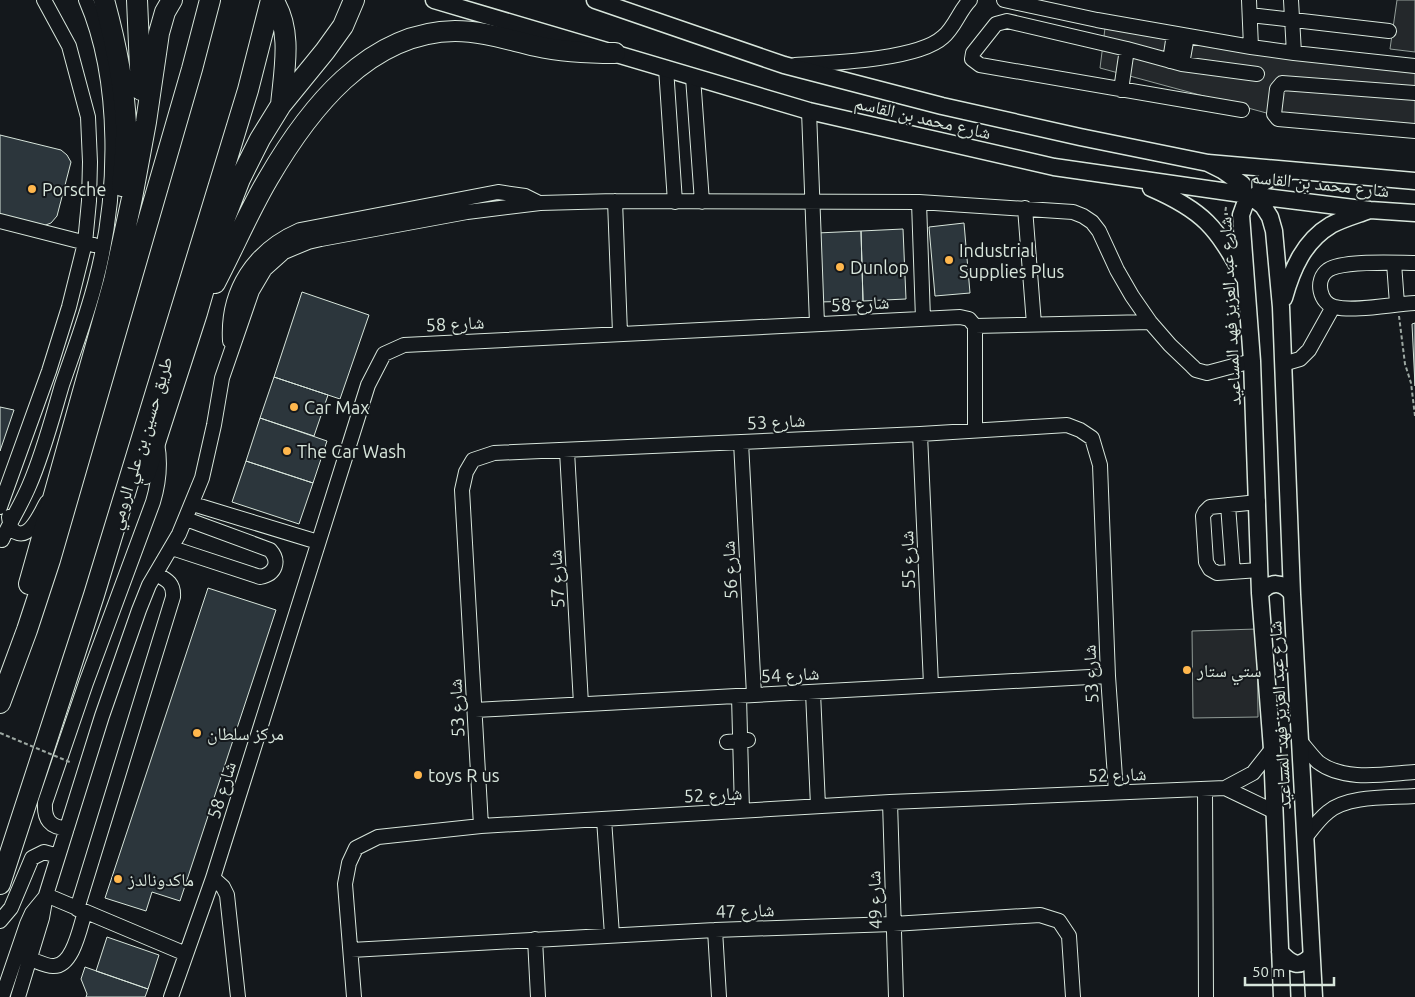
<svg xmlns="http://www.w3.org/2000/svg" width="1415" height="997" font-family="Ubuntu,'Noto Naskh Arabic',sans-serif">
<rect width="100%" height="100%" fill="#14181c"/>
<!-- parking -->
<path fill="#24282b" stroke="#939e99" d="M1397,0H1415V52L1390,49Z
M1105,28L1415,71V134L1296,121L1100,68Z
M1257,629L1258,717L1193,718L1192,631Z"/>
<!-- building -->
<path fill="#2c363c" stroke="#d8e6dc" d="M0,135L61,150L67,155L71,162L57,216L51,223L43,226L0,216Z
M964,223L970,293L935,296L929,227Z
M903,229L906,299L863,301L861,231Z
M861,231L863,301L818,302L817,233Z
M302,292L369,315L340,399L274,377Z
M1415,323V386L1412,324Z
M274,377L328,395L314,436L260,418Z
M0,407L14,410L0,451Z
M260,418L327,441L313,483L246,461Z
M246,461L313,483L299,524L232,502Z
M208,588L276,610L180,901L152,892L146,911L105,898Z
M107,937L159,955L148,989L96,971Z
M85,967L148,989L145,997H86L87,994L81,979Z"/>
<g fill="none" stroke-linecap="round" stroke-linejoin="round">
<!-- minor casing -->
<g stroke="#d8e6dc" stroke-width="16">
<path id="minor" d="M1004,0L1097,20L1251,47L1294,53L1415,66
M1249,0L1251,47
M1291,0L1294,53
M1250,15L1389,31
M1170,61L1174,34
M1182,64L1187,36
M795,65C830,63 918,60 943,37C955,27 959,11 970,0
M666,68L675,202
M693,77L702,202
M1121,90L1127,49
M1415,93L1282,83L1277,89L1274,114L1278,119L1415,131
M1242,110L980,65L972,59L973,53L996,24L1007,21L1127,49L1182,64L1257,74
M809,111L817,324
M615,201L620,333
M919,202L923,319
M1025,208L1034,324
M0,221L94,245
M1394,263L1397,304
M1415,263C1396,263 1343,260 1328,270C1314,280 1320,304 1335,307C1354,312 1393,304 1415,303
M975,326L1150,322
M230,341C227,290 254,250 300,230L498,192L525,196L539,203
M1283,364L1300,359L1309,350L1333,307
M920,434L931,685
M741,442L754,695
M567,451L581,704
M1258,502L1210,507L1205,512L1203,516L1206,562L1210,569L1217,573L1259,570
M193,504L318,542
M1228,505L1233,572
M0,507L49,371L69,307L85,243L89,201L90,162L88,117L69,46L44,0
M9,517C10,523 10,531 18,533C32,537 41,511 47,502
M2,540C10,522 21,505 29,486C43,454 52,419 62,385C74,350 87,316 96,280C118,196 121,81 86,0
M172,548L260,577C276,574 280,561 270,550L186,519
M813,692L818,806
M739,696L742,811
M475,710L1108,676
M1300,741C1306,748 1312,756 1318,762C1344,782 1385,774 1415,772
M727,742L748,740
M1225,788L1275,812
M1205,790L1206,997
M890,802L896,997
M604,819L612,935
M481,826L462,490L466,472L473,460L494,453L920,434L1067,425L1080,430L1092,438L1100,465L1108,676L1116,792
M67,828C50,828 44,819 45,803L86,683L153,502C159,482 161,464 157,443
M1305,838C1312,829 1319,819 1328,812C1348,795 1390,798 1415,796
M213,878L223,887L227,895L238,997
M46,895L186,954
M77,909L173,597C174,583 167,580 156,574
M0,921L11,908L32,858L44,852L58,856
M715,930L719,997
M535,939L538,997
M351,950L715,930L893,924L1040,915L1059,921L1069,936L1073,997
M30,959C37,961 45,966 53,966C73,967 80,927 85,912
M2,997L27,924L32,913L46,896
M18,997L42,918L46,895L102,716L139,610L149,585L179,534L202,478L214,425L222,378L252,291L265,269L284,252L308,242L321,239L467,212L540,203L615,201L919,202L1073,212L1083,216L1092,222L1099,231L1117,270L1132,296L1150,322L1170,345L1192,366L1196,370L1207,373L1252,361
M171,997L213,878L368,385L384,354L404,345L960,317L969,319L975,326V430
M354,997L345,884L349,863L356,848L378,837L481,826L890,802L1225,788L1253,773L1272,749"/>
</g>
<!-- major casing -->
<g stroke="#d8e6dc" stroke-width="19">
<path id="major" d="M434,0L809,111L1054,167L1249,195L1370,210L1415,213
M595,0L784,65L942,106L1080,137L1208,163L1415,181
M1208,163L1222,170L1242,184L1249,195L1263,206L1270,217L1274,231L1281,307L1292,594L1314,997
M1151,188C1204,211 1216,227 1244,277
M1284,298C1292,269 1304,241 1331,225C1342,219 1356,215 1367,211
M1260,593C1270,581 1283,581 1292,594
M1280,952C1291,964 1299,969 1311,956
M1282,997L1272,749L1260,593L1252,361L1241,215C1249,188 1264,178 1291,171"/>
</g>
<!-- highway casing -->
<g stroke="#d8e6dc" stroke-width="22">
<path id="highway" d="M104,0C115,40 124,83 126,124C127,144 124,166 122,186
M137,0L141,90
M273,0C293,30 284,71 281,105
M215,283C233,249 248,213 268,179C308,110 368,32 455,31C483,31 509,40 536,46C563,52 588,53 615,53
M145,474L197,313L223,223L240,179L260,139L281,105L325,51L343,26L354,0
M29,584L114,281L132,198L146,122L159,33L165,12L172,0
M0,703L27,630L50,560L192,69L210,0
M0,884L94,595L248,90L271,0"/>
</g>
<!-- path -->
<path stroke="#9da8a2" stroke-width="2" stroke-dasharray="4 2.5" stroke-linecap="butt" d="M1226,207L1225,214H1228
M1399,316L1405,364L1411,383L1415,416"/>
<!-- minor -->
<use href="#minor" stroke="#14181c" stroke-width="14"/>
<!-- major -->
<use href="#major" stroke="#14181c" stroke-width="16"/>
<!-- highway -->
<use href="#highway" stroke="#14181c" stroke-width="20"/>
<!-- path-bridge -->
<path stroke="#9da8a2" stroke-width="2" stroke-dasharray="4 2.5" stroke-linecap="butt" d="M0,733L72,763"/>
</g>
<!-- markers -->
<g fill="#ffb74d" stroke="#14181c" stroke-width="2">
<circle cx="32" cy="189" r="5"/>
<circle cx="949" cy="260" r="5"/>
<circle cx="840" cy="267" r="5"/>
<circle cx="294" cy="407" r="5"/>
<circle cx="287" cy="451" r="5"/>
<circle cx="1187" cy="670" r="5"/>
<circle cx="197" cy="733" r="5"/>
<circle cx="418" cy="775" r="5"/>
<circle cx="118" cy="879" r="5"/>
</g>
<g text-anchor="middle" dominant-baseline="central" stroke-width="4" stroke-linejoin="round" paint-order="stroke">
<!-- street labels -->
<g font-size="18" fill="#d8e6dc" stroke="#14181c">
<text transform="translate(923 117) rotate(13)">شارع محمد بن القاسم</text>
<text transform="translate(1320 183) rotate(6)">شارع محمد بن القاسم</text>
<text transform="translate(860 303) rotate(-3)">شارع 58</text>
<text transform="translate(1229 311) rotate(-93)">شارع عبد العزيز فهد المساعيد</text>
<text transform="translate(455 323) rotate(-3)">شارع 58</text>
<text transform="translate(776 421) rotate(-3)">شارع 53</text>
<text transform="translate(140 443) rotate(-73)">طريق حسين بن علي الرومي</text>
<text transform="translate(907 560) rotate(-92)">شارع 55</text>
<text transform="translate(729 570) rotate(-93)">شارع 56</text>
<text transform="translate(556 579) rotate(-93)">شارع 57</text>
<text transform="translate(790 674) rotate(-3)">شارع 54</text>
<text transform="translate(1090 674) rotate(-93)">شارع 53</text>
<text transform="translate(456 708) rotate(-93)">شارع 53</text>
<text transform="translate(1279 715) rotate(-93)">شارع عبد العزيز فهد المساعيد</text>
<text transform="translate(1117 774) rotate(-2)">شارع 52</text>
<text transform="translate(221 790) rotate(-73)">شارع 58</text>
<text transform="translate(713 794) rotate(-3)">شارع 52</text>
<text transform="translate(874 900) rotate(-92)">شارع 49</text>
<text transform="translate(745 910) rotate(-2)">شارع 47</text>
</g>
<!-- poi labels -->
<g font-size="18" fill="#d8e6dc" stroke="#14181c" text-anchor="start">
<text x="42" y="189">Porsche</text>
<text x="959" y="250">Industrial<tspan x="959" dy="21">Supplies Plus</tspan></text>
<text x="850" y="267">Dunlop</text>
<text x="304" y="407">Car Max</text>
<text x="297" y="451">The Car Wash</text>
<text x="1197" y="670">ستي ستار</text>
<text x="207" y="733">مركز سلطان</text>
<text x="428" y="775">toys R us</text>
<text x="128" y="879">ماكدونالدز</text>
</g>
</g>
<!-- scale -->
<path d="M1245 977v8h89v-8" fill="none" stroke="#d8e6dc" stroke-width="2.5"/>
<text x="1252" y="977" font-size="15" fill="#d8e6dc" stroke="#14181c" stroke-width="4" paint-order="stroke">50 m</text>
</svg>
